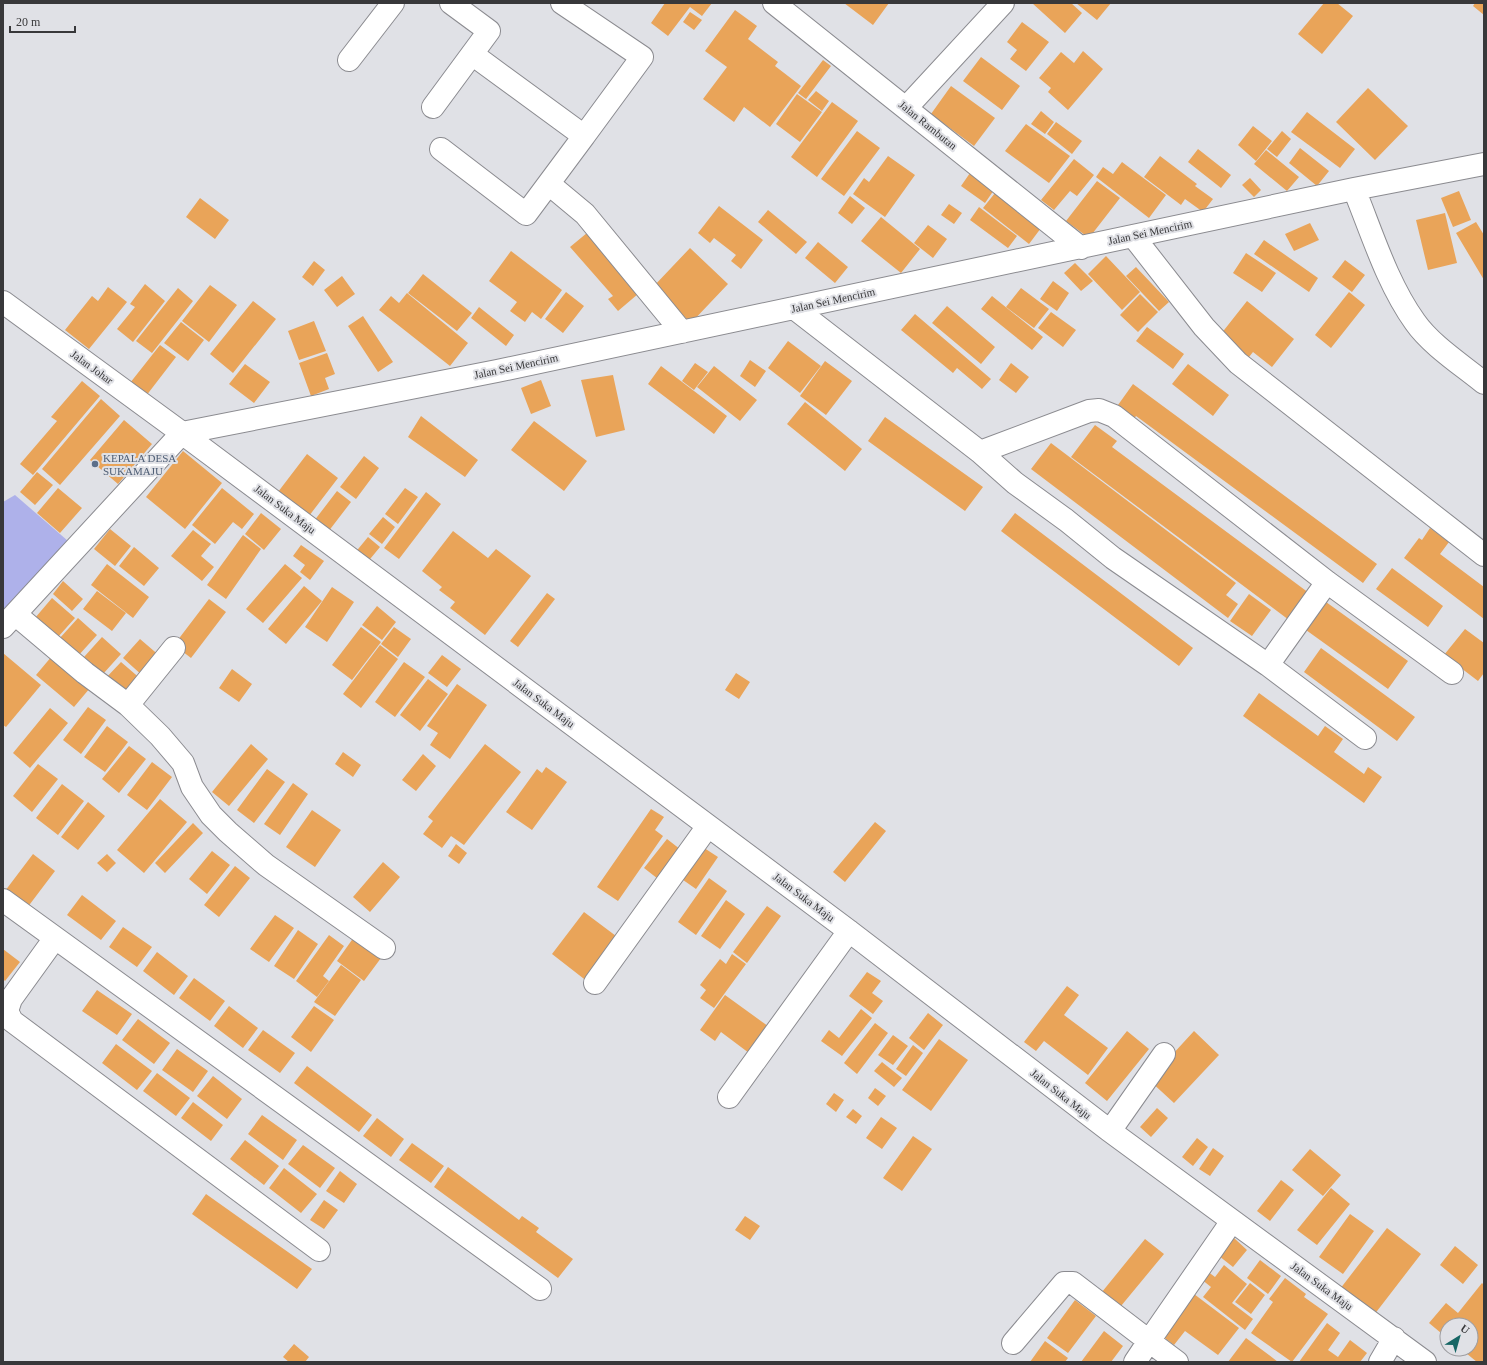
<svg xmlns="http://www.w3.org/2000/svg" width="1487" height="1365" font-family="Georgia,serif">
<rect width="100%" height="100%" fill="#e0e1e6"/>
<!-- green -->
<path fill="#aeb1ea" d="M15,495L68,541L3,616V502Z"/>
<!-- building -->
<path fill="#e9a459" d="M665,3H712L702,16L690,7L668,36L651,23Z
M844,3H889L873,25Z
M1032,3H1071L1082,13L1065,33Z
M1076,3H1111L1097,20Z
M1324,3H1337L1353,16L1322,54L1298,34Z
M1475,3H1484V15L1473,6Z
M735,10L757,26L748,39L778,62L775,66L801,86L770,127L744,107L734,122L703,99L727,67L705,51Z
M690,12L702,20L694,30L683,22Z
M1022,22L1049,42L1026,71L1010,59L1017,50L1007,42Z
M1083,51L1103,69L1068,110L1048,92L1051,88L1039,78L1061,52L1074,63Z
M981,57L1020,86L1002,110L963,81Z
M823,60L831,66L806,99L798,93Z
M951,86L995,118L974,146L931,114Z
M1368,88L1408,126L1375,160L1336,122Z
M816,91L829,101L822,111L808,100Z
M797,94L822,112L800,142L776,124Z
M832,102L858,121L817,177L791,157Z
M1041,111L1054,122L1045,134L1031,124Z
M1307,112L1355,149L1340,168L1291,132Z
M1056,122L1082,141L1072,154L1047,134Z
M1026,124L1070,156L1049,183L1005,151Z
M1253,126L1272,141L1256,161L1238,145Z
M857,131L880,148L844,196L821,179Z
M1282,131L1291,139L1277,157L1267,149Z
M1300,148L1329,171L1317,186L1289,163Z
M1198,149L1231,175L1221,188L1188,162Z
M1266,150L1299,177L1287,191L1254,164Z
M888,156L915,175L885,217L853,194L864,178L869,182Z
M1160,156L1197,184L1195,186L1213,199L1203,212L1185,199L1181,205L1144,177Z
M1074,159L1094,175L1077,196L1070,191L1054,210L1041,200Z
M1122,162L1166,195L1149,218L1096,177L1103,167L1113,174Z
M970,173L994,190L985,203L961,186Z
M1250,178L1261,190L1254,197L1242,185Z
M1097,181L1120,198L1089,238L1066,221Z
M1459,191L1471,220L1453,227L1441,198Z
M995,193L1041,228L1029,244L983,208Z
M850,196L865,208L852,224L838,213Z
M200,198L229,220L215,239L186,217Z
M949,204L962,213L954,224L941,215Z
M719,206L763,240L741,269L731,261L736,255L714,238L710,243L698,233Z
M979,207L1017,236L1008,248L970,220Z
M768,210L807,242L796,254L758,222Z
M1445,213L1457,263L1428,270L1416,220Z
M881,217L920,249L901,273L861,241Z
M1476,222L1484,235V280L1456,233Z
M1310,223L1319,240L1294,251L1285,234Z
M928,225L947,239L933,258L914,243Z
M593,228L645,288L618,311L608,299L613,296L570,247Z
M1264,240L1318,278L1309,292L1254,254Z
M818,242L848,267L835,283L805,258Z
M690,248L728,284L691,323L653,287Z
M511,251L562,290L541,319L532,312L525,322L510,311L517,302L489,281Z
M1246,253L1276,273L1262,292L1233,273Z
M1106,256L1140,292L1122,310L1088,274Z
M1345,260L1365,275L1352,292L1332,277Z
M314,261L325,270L313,286L302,277Z
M1075,263L1093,281L1081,291L1064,273Z
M1136,267L1169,302L1159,311L1126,276Z
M423,274L472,313L457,331L408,293Z
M342,276L355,294L337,307L324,290Z
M1053,281L1069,293L1057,311L1040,299Z
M145,284L165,301L133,342L117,329L135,307L130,304Z
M210,285L237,305L209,342L182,321Z
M108,287L127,302L89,349L65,330L92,296L98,301Z
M178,288L193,301L152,353L136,341Z
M1021,288L1049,309L1034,328L1006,307Z
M566,292L584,306L563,333L545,319Z
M1349,292L1365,305L1331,348L1315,335Z
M407,293L468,343L450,366L379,310L391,296L399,303Z
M1140,294L1158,312L1138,332L1120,315Z
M992,296L1043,337L1032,350L981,309Z
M253,301L276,319L233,373L210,354Z
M1247,301L1294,339L1272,367L1253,352L1245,362L1217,339Z
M947,306L995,347L981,364L932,323Z
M479,307L514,335L506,346L471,318Z
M1051,312L1076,330L1063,347L1038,328Z
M915,314L991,379L982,389L957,368L953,373L901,330Z
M363,316L393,362L378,372L348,326Z
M314,321L326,351L299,360L288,331Z
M181,322L204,340L188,361L164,343Z
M1147,327L1184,354L1173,369L1136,341Z
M788,341L821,366L800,393L768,368Z
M160,345L176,357L146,396L130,383Z
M327,353L335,374L325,378L329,389L311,396L299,363Z
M750,360L766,371L755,387L740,376Z
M825,361L852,381L826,415L800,396Z
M695,363L708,372L694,390L682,381Z
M1011,363L1029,377L1016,393L999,380Z
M245,364L270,382L254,403L229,384Z
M1188,364L1229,395L1213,416L1172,384Z
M661,366L727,416L714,434L648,384Z
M714,366L757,400L740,421L697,387Z
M613,375L625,430L596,437L581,380Z
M541,380L551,406L531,414L521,388Z
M82,381L100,396L33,475L20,464L57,421L51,417Z
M1133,384L1377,564L1363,583L1136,416L1130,424L1113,412Z
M101,399L120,416L60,485L42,469Z
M805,402L862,449L845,471L787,424Z
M421,416L478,460L465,477L408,437Z
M885,417L983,487L965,511L868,441Z
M124,420L152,444L118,484L90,460Z
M534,421L587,461L564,491L511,450Z
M1095,425L1117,441L1112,447L1313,596L1293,623L1071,457Z
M1051,443L1236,583L1226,595L1238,604L1228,618L1031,469Z
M183,451L222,483L185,529L146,497Z
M307,454L338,478L309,516L278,492Z
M364,456L379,468L356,499L340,487Z
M37,472L53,485L35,505L20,492Z
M58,488L82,508L60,533L37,513Z
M222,488L254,514L242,529L233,522L215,544L192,525Z
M405,488L418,497L398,524L385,514Z
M337,491L351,502L328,532L314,521Z
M426,492L441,504L399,559L384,548Z
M261,513L281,529L264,550L245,534Z
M1015,513L1193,648L1179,666L1001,531Z
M383,517L395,527L382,544L369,534Z
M1430,528L1449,542L1440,554L1484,587V619L1404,558L1419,538L1422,540Z
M110,529L131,546L115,566L94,549Z
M193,530L211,544L201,556L214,567L202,581L171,556Z
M453,531L488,558L496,549L531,576L485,635L450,608L455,602L439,590L442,587L422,571Z
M243,535L261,549L226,599L207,585Z
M368,537L380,547L366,564L354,554Z
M301,545L324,561L310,580L300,572L305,565L293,556Z
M134,547L159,568L144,586L119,566Z
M107,564L149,597L133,618L91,585Z
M285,564L302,578L263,623L246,609Z
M1392,568L1443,606L1428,627L1376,589Z
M63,581L83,599L72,611L53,594Z
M304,586L322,601L286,644L268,629Z
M332,587L354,602L327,642L305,627Z
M97,591L126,613L112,631L83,609Z
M547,593L555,599L518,647L510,641Z
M1249,594L1271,610L1252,636L1230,621Z
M52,598L75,618L58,637L35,618Z
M209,599L226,612L191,658L174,645Z
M1326,602L1408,661L1388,689L1306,630Z
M377,606L396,622L382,640L362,625Z
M78,618L97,635L78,656L59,639Z
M361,627L381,642L352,680L332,665Z
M394,627L411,639L398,657L381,644Z
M1465,629L1484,643V673L1478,681L1444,655Z
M102,637L121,654L103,674L84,657Z
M140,639L161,657L144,677L123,658Z
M380,645L398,659L361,708L343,694Z
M1321,648L1415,717L1397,741L1304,672Z
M3,653L41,685L6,727L3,725Z
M442,655L461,669L447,687L428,673Z
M52,656L90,688L74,707L36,675Z
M121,662L142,680L125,699L104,680Z
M404,662L425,677L395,717L375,702Z
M232,669L252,684L239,702L219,688Z
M736,673L750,682L739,699L725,690Z
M428,679L448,694L420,731L400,715Z
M457,684L487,705L450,759L430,745L438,733L427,726Z
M1259,693L1318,736L1325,726L1343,739L1334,752L1364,774L1368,767L1382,777L1364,803L1243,716Z
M88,707L106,720L81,754L63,740Z
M50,708L68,723L30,768L13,753Z
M107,726L128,742L105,772L84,757Z
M251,744L268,759L229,806L212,792Z
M485,744L521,772L464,845L451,836L442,848L423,834L433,821L428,817Z
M129,746L146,759L119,793L102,779Z
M343,752L361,765L353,777L335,764Z
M423,754L436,766L416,791L402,780Z
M152,762L172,777L147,810L127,795Z
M38,764L58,779L32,812L13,796Z
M546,767L567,782L532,830L506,812L537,769L542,773Z
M267,769L285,782L254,823L237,810Z
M293,783L308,794L280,835L264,824Z
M62,784L84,801L58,835L36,818Z
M160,799L187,822L144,873L117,850Z
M88,802L105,816L78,850L61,837Z
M651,809L664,817L655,830L663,836L618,901L597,887Z
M312,810L341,830L315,867L286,847Z
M875,822L886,831L845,882L833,872Z
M193,823L203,833L165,873L155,863Z
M667,839L685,853L662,882L644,868Z
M456,844L467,853L459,864L448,856Z
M698,844L718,857L696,889L676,875Z
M212,851L230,865L207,894L189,879Z
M33,854L55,871L27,908L5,891Z
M107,854L116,863L107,872L97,863Z
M383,862L400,877L370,912L353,897Z
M235,866L250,878L219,917L204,905Z
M709,878L727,891L696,935L678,922Z
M82,895L116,921L101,940L67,915Z
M726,900L745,914L720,949L701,936Z
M767,906L781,916L747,963L733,952Z
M584,912L620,939L588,982L552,954Z
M275,915L294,928L269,962L250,949Z
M123,927L152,947L137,967L109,947Z
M298,930L318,944L294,979L274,966Z
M329,935L344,946L323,976L329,981L317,997L296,981Z
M354,937L381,958L364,981L337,961Z
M3,949L20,962L5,981L3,979Z
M157,952L188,976L174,995L143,971Z
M732,954L746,964L714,1008L700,998L706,990L700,985L720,959L726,964Z
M341,965L361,980L335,1016L314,1002Z
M867,972L881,981L872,993L883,1001L873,1014L849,996Z
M194,978L225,1001L210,1021L179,998Z
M1067,986L1079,995L1064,1015L1108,1048L1088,1075L1044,1041L1036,1051L1024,1042Z
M97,990L132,1014L117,1035L82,1011Z
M725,995L772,1029L753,1056L721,1032L715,1041L700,1030Z
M229,1006L258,1028L243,1048L214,1026Z
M314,1006L334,1020L311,1052L291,1037Z
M861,1009L872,1018L842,1056L821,1041L829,1030L839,1038Z
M928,1013L943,1025L924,1050L909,1038Z
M138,1019L170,1043L154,1064L122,1040Z
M875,1023L888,1033L857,1074L844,1063Z
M263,1030L295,1053L280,1073L248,1050Z
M1127,1031L1149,1049L1107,1101L1085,1083Z
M1194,1031L1219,1055L1174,1103L1149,1080Z
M893,1035L908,1046L893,1065L878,1055Z
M939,1039L968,1060L931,1111L902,1090Z
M116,1044L152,1071L137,1090L102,1063Z
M913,1045L923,1053L906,1076L896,1069Z
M177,1049L208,1071L193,1092L162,1070Z
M882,1062L902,1078L894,1087L874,1071Z
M307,1066L372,1115L359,1132L294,1083Z
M157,1073L190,1098L176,1116L143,1091Z
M213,1076L242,1099L227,1119L197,1096Z
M875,1088L886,1096L878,1106L868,1098Z
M834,1093L844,1100L836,1112L826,1104Z
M193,1102L223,1125L211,1141L181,1118Z
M1157,1108L1168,1118L1151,1137L1140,1127Z
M853,1109L862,1116L856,1124L846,1117Z
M262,1115L297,1140L283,1160L248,1134Z
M881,1117L897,1128L882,1149L866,1138Z
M377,1118L404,1139L391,1157L363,1136Z
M913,1136L932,1149L902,1191L883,1178Z
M1197,1138L1208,1147L1193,1166L1182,1157Z
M245,1140L279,1166L264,1185L230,1159Z
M412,1143L444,1166L431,1183L399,1160Z
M303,1145L335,1168L320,1188L288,1164Z
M1213,1148L1224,1156L1210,1176L1199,1169Z
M1310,1149L1341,1175L1323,1196L1292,1170Z
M448,1167L519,1220L522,1216L539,1228L536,1232L573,1259L558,1278L434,1187Z
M284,1168L317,1194L301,1213L269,1188Z
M340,1171L357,1184L344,1203L326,1191Z
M1281,1180L1294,1190L1270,1221L1257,1211Z
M1331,1188L1350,1204L1317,1245L1297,1230Z
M206,1194L312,1269L297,1289L192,1214Z
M324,1200L338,1210L324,1229L310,1220Z
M1350,1214L1374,1231L1343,1274L1319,1257Z
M745,1216L760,1226L750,1240L735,1230Z
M1387,1228L1421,1254L1374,1315L1340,1289Z
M1234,1238L1247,1250L1233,1267L1219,1256Z
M1145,1239L1164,1254L1121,1306L1102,1292Z
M1455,1246L1478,1265L1463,1284L1440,1265Z
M1260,1260L1281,1276L1268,1294L1247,1278Z
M1224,1265L1247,1284L1232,1303L1253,1319L1245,1330L1203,1297L1211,1287L1201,1279L1207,1271L1215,1277Z
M1285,1278L1306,1294L1304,1297L1328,1314L1292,1362L1251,1333L1273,1302L1269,1299Z
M1250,1283L1265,1295L1251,1314L1235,1302Z
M1482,1283L1484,1285V1362H1477L1461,1349H1471V1325H1447V1338L1429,1323L1446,1303L1458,1313Z
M1194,1294L1239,1328L1218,1355L1185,1331L1174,1345L1162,1336Z
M1075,1300L1096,1316L1068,1353L1047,1338Z
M1327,1323L1340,1333L1328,1350L1338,1357L1350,1340L1367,1353L1360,1362H1299Z
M1104,1331L1123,1346L1111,1362H1081Z
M1246,1338L1269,1355L1278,1362H1228Z
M1045,1341L1068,1358L1065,1362H1030Z
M294,1344L309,1357L305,1362H289L283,1357Z"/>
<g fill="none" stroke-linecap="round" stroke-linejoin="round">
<!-- minor casing -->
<g stroke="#8b8b90" stroke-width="24">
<path id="minor" d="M774,3L1081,248
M472,54L584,136L642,57L562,3
M349,60L393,3
M433,107L489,31L451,3
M906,108L1003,3
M441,149L526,214L584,136
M549,184L585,214L682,332
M1354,189C1372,233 1387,283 1415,322C1431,345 1462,365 1484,383
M1133,236L1204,327L1238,363L1484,555
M3,302L182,433L849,931L1110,1131L1425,1362
M794,308L980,452L1015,483L1066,520L1113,558L1268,665L1365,738
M182,433L497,371L1354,189L1484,164
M980,452L1089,411L1099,410L1114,416L1327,582L1452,673
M15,614L85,673L128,705L160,736L183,763L192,787L211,815L228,832L266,865L384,948
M3,627L182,433
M1268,665L1327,582
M128,705L174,648
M3,900L540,1289
M55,938L11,999L7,1011L12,1021L319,1250
M595,983L708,826
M729,1097L849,931
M1110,1131L1164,1054
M1013,1343L1064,1283H1073L1149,1341L1232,1221
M1135,1362L1149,1341L1177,1362
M1380,1362L1394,1338"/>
</g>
<!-- minor -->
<use href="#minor" stroke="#fff" stroke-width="22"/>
</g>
<!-- markers -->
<circle fill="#5c6f8a" stroke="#e0e1e6" stroke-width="1.5" cx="95" cy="464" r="4"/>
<g text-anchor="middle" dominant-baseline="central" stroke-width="4" stroke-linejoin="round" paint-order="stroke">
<!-- street labels -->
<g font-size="11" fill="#38383a" stroke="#e0e1e6">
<text transform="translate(928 125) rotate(39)">Jalan Rambutan</text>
<text transform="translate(1150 232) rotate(-12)">Jalan Sei Mencirim</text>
<text transform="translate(833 300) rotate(-12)">Jalan Sei Mencirim</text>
<text transform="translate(516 366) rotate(-12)">Jalan Sei Mencirim</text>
<text transform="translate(92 367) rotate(36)">Jalan Johar</text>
<text transform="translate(285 509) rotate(37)">Jalan Suka Maju</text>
<text transform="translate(544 703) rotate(37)">Jalan Suka Maju</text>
<text transform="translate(804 897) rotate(37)">Jalan Suka Maju</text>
<text transform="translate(1061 1094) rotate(38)">Jalan Suka Maju</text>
<text transform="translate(1322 1286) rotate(36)">Jalan Suka Maju</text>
</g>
<!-- service labels -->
<g font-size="11" fill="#4e5e75" stroke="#e0e1e6" text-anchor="start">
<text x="103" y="458">KEPALA DESA<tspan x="103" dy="13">SUKAMAJU</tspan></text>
</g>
</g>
<!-- border -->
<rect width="1487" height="1365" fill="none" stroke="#38383a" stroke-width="8"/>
<!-- north arrow -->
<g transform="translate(1459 1337) rotate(37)"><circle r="19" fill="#e0e1e6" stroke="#9d9da1"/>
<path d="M0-3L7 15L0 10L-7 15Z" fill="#176665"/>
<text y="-6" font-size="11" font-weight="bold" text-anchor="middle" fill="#38383a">U</text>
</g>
<!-- scale -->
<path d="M10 26v6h65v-6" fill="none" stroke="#38383a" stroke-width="2"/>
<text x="16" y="26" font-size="12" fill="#38383a" stroke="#e0e1e6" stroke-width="3" paint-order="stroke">20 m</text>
</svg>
